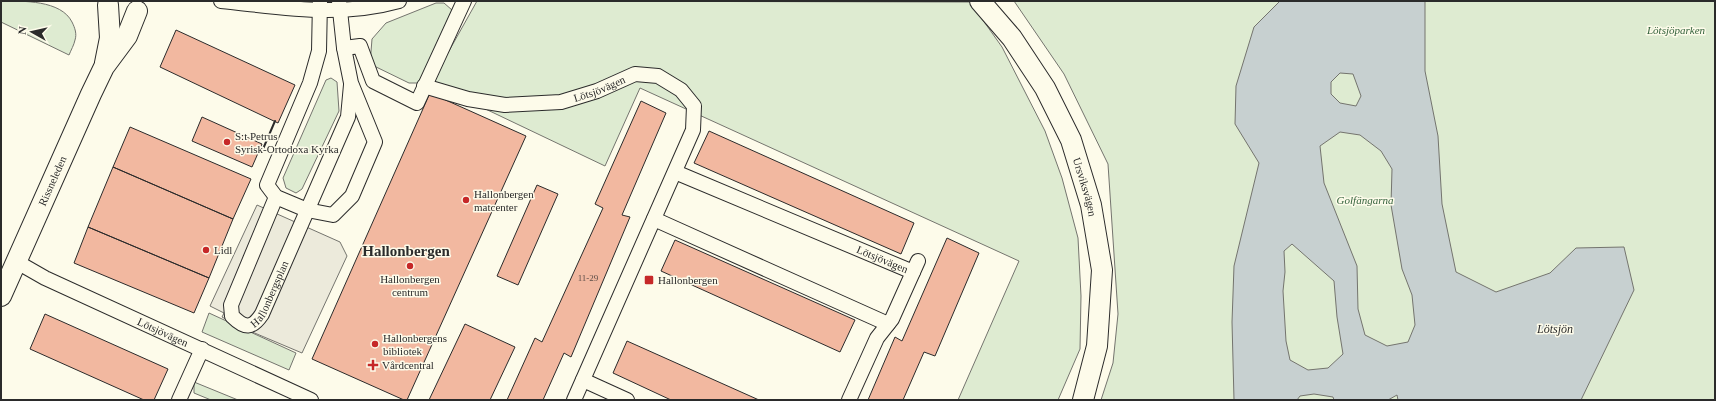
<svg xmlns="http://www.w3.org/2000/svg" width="1716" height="401" font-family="Georgia,serif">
<rect width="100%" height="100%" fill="#fdfbea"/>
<!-- green -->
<path fill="#deebd1" stroke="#74746e" d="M1,1C23,1 61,0 72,22C75,28 77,34 75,40C74,45 71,50 69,55L1,22Z
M477,1L970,2L1002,47L1045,131L1062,178L1078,238L1081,296L1080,349L1058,400H958L1019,261L640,88L605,166L431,83Z
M1014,1H1715V400H1101L1113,363L1118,314L1108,164L1064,74Z
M436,3H444L452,10L437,49L422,83H409L370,64L372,39L386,23Z
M331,78L337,82L339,111L302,189L296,193L286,188L283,178L326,80Z
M209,313L296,353L289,370L202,332Z
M194,382L238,400H211L194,393Z"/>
<!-- parking -->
<path fill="#eceadb" stroke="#74746e" d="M257,205L340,242L347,256L302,353L238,326L222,317L224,313L210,306Z"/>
<!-- water -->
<path fill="#c7d0d0" stroke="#74746e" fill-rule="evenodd" d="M1280,1H1425V71L1438,136L1442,204L1456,272L1496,292L1550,273L1576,248L1624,247L1634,290L1581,400H1398L1397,395L1388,400H1334L1333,397L1314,394L1300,396L1297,400H1234L1232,322L1234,266L1259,163L1235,124L1236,86L1254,27ZM1340,73L1353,74L1361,96L1356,106L1340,103L1331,94V82ZM1340,132L1360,135L1381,151L1392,169L1391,205L1402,269L1412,295L1415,325L1408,342L1387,346L1365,335L1358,309L1357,266L1324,183L1320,146ZM1292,244L1334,281L1337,317L1343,354L1328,368L1308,370L1290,360L1286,341L1283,291L1285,272L1284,251Z"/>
<!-- building -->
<path fill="#f2b8a0" stroke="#2b2b2b" d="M176,30L295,85L278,123L160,67Z
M430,93L526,136L407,400H404L312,359Z
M641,101L666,113L622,215L630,217L571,357L564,353L543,400H507L535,338L542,342L603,208L595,204Z
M202,117L262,144L252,167L192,141Z
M130,127L251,179L233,219L113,167Z
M709,131L914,223L901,254L694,163Z
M113,167L233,219L209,278L88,227Z
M537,185L558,194L518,285L497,276Z
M88,227L209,278L194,313L74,263Z
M947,238L979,253L935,356L924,352L903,400H868L895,337L902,341Z
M675,240L855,320L840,352L661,271Z
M45,314L168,369L154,400H144L30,349Z
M465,324L515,347L490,400H429Z
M627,341L759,400H671L613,373Z"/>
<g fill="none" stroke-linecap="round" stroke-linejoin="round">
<!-- street casing -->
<g stroke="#2b2b2b" stroke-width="16">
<g id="street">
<path d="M221,1C282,7 338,18 399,1"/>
<path d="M320,1L319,51L310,83L267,185L276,197L307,210L333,215L352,196L375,142L351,83L344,48L339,1"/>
<path d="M344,48L360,46L373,81L417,103L464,1"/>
<path id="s1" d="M424,86L468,99L505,105L561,102L597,91L635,74L658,76L681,90L694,106L693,130L574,400"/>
<path id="s2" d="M675,172L913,272"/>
<path id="s3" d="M276,197L231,305L232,316C245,329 252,329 262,314L348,117L351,85"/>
<path d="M654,219L888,324"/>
<path id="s4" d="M17,262L45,278L311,400"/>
<path d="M583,380L627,400"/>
<path d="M179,400L202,349"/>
<path d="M849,400L877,338L892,319L918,261"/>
</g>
</g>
<!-- secondary casing -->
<g stroke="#2b2b2b" stroke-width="22">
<g id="secondary">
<path id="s5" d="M980,1L1012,38L1045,88L1071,140L1091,205L1102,270L1097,346L1083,400"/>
<path d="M105,63L110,38L108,5"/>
<path id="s6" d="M1,296L91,94L104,67L127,36L137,11"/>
</g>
</g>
<!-- street -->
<use href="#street" stroke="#fdfbea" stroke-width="14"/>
<!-- secondary -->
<use href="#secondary" stroke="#fdfbea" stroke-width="20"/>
<!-- wall -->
<path stroke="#2b2b2b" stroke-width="2" d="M263,149L275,121"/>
</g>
<!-- markers -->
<g fill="#c62828" stroke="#fdfbea" stroke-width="1.5">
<circle cx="227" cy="142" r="4"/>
<circle cx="466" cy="200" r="4"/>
<circle cx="206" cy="250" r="4"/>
<circle cx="410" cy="266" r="4"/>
<rect x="644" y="275" width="10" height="10" rx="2"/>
<circle cx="375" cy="344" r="4"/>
<path d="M371 359h4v4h4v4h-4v4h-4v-4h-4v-4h4z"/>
</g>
<g text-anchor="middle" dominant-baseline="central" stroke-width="3" stroke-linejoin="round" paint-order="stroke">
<!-- number labels -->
<g font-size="9" fill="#5d4e48">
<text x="588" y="278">11-29</text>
</g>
<!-- park labels -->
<g font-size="11" font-style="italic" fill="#34623c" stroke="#fdfbea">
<text x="1676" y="30">Lötsjöparken</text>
<text x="1365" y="200">Golfängarna</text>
</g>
<!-- street labels -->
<g font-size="11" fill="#2b2b2b" stroke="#fdfbea">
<text stroke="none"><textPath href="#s1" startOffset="180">Lötsjövägen</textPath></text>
<text stroke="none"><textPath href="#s6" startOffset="126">Rissneleden</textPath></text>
<text stroke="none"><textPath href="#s5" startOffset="216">Ursviksvägen</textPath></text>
<text stroke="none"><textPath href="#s2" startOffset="225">Lötsjövägen</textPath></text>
<text stroke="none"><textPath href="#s3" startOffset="187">Hallonbergsplan</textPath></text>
<text stroke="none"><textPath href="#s4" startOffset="162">Lötsjövägen</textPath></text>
</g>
<!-- poi labels -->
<g font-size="11" fill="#2b2b2b" stroke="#fdfbea" text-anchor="start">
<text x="235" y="136">S:t Petrus<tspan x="235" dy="13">Syrisk-Ortodoxa Kyrka</tspan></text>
<text x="474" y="194">Hallonbergen<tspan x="474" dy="13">matcenter</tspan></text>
<text x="214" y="250">Lidl</text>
<text x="410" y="279" text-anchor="middle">Hallonbergen<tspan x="410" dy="13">centrum</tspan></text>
<text x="658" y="280">Hallonbergen</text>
<text x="383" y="338">Hallonbergens<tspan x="383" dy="13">bibliotek</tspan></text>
<text x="382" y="365">Vårdcentral</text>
</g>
<!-- water labels -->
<g font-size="12" font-style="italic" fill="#2b2b2b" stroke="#fdfbea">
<text x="1555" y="329">Lötsjön</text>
</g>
<!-- district labels -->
<g font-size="15" font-weight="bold" fill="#2b2b2b" stroke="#fdfbea">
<text x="406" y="251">Hallonbergen</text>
</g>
</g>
<!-- border -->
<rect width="1716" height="401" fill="none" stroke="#2b2b2b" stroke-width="4"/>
<!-- north arrow -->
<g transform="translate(32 32) rotate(278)" stroke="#fdfbea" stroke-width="3" paint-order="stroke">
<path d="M0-3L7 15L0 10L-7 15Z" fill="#2b2b2b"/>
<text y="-6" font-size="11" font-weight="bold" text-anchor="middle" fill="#2b2b2b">N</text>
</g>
</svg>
